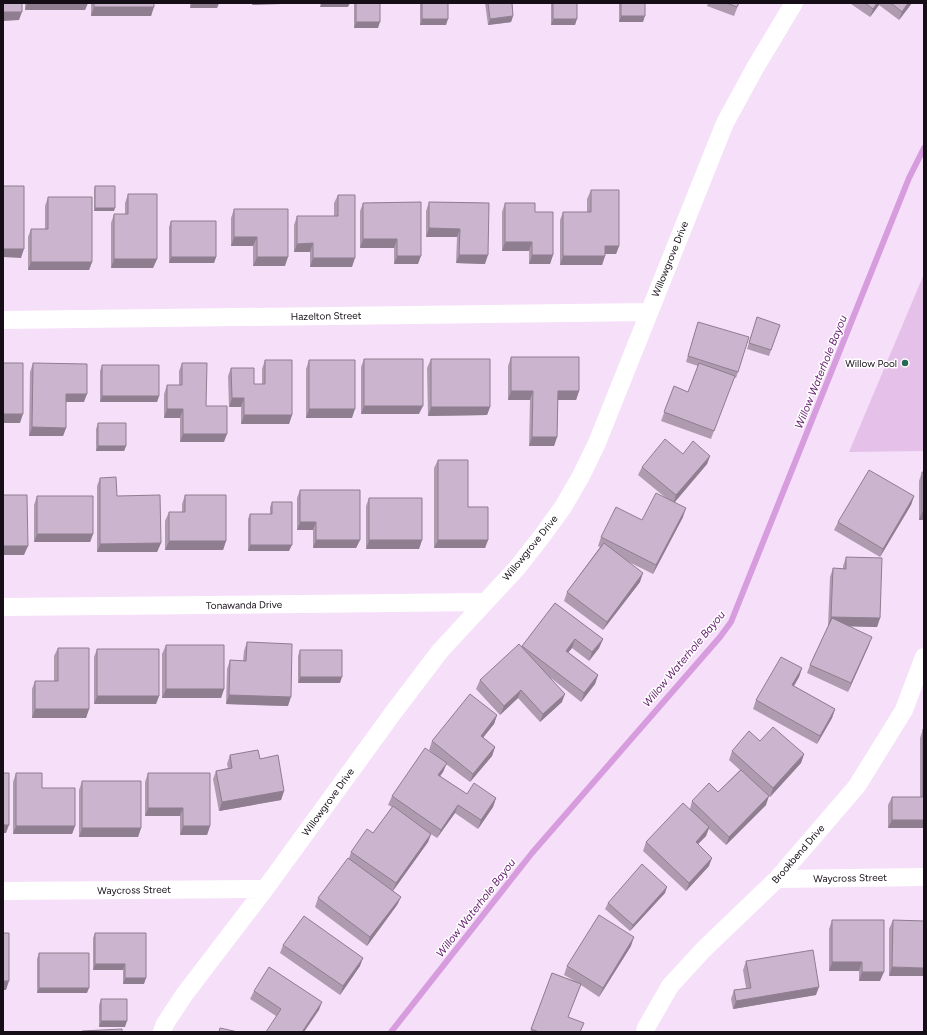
<svg xmlns="http://www.w3.org/2000/svg" width="927" height="1035" font-family="Figtree,sans-serif">
<rect width="100%" height="100%" fill="#f6dff9"/>
<!-- green -->
<path fill="#e5c1ea" d="M924,274V451L849,452Z"/>
<g fill="none" stroke-linecap="round" stroke-linejoin="round">
<!-- stream -->
<path stroke="#d69cde" stroke-width="6" d="M391,1032L532,853L720,637L731,622L909,178L924,148"/>
<!-- street -->
<path stroke="#fff" stroke-width="18" d="M3,320L649,312
M3,607L485,602
M777,879L924,877
M3,891L265,889
M162,1032L165,1024L184,995L265,889L393,713L440,651L517,568L542,536L563,507L581,476L597,443L725,123L755,68L794,3
M645,1032L646,1028L670,986L704,949L777,879L857,786L904,710L924,657"/>
</g>
<!-- wall -->
<path fill="#af9bb0" d="M25,3H88L85,10H25Z
M91,3H154L151,16H91Z
M190,3H219L217,8H190Z
M354,3H380L378,28H354Z
M420,3H448L446,25H420Z
M485,3H512L513,16L511,22L488,25Z
M551,3H577L575,25H551Z
M619,3H645L643,22H619Z
M708,3H739L734,16L707,6Z
M852,3H912L899,20L879,5L870,17L851,4Z
M95,186L114,211H94V189Z
M591,190L619,246L616,254H605V256L602,265H560V220L563,212H587V199Z
M128,194L157,259L153,268H111V223L114,214H125V203Z
M338,195L352,267H310V252H294V225L297,216H334V203Z
M48,197L92,262L89,270H28V237L31,229H45V206Z
M421,202L418,264H394V248H360V211L363,203Z
M429,202L489,203L485,264L456,263L457,237H426V211Z
M505,203L535,212L553,255L550,264H529V251H502V212Z
M234,209L285,266H253V246H231V218Z
M171,221L216,257L214,263H169V227Z
M757,317L780,325L769,356L747,349Z
M698,322L738,372L736,378L734,377L711,439L661,421L674,386L688,392L698,366L686,362Z
M511,357L579,391L576,400H558L557,437L554,446H529L530,400H508V366Z
M364,359L419,414H361V367Z
M431,359L490,407L487,415L428,416L427,368Z
M265,360L292,415L289,424H241V407H229L228,376L231,368L254,384H262V369Z
M309,360L352,418H306V369Z
M33,363L84,402H66V428L63,436H29L30,372Z
M182,363L206,406L224,442H180V418H164V394L167,385H179V371Z
M102,365L159,396L157,402H100V371Z
M98,423L126,446L124,451H96V429Z
M683,454L710,456L707,464L675,502L683,517L653,574L627,561L640,582L603,630L564,601L567,592L600,547L598,546L601,537L642,520L666,498L638,475L642,467Z
M438,460L468,507L488,540L485,548H434V468Z
M922,472L924,520H919V481Z
M100,478L161,543L157,552H97V486Z
M300,490L360,540L356,548H313V530H297V498Z
M185,495L226,541L223,550H165V521L169,512H182V504Z
M37,496L93,534L90,542H34V505Z
M914,496L911,505L880,557L834,530L838,522Z
M369,498L422,540L419,549H366V506Z
M272,502L289,551H248V519L250,514H270V507Z
M846,557L880,618L877,627L849,626L869,645L848,692L807,673L810,665L828,626L830,577L833,568L843,569V566Z
M555,603L603,639L599,648L589,661L572,648L568,652L598,675L595,684L581,702L551,678L562,702L540,722L518,698L500,715L476,689L480,680L522,647Z
M247,642L288,706L226,704L227,669L230,660L243,661L244,651Z
M166,645L224,689L221,698H162V654Z
M58,648L89,709L86,718H32V689L35,681H54V656Z
M97,649L159,696L156,704H94V657Z
M300,650L340,683H298V656Z
M802,668L799,677L794,686L835,709L832,718L817,744L753,709L756,700Z
M497,715L494,724L483,737L495,747L492,756L470,782L446,764L443,772L440,776L467,794L496,798L493,807L478,829L455,813L437,838L431,834L428,842L393,891L401,897L397,905L367,946L315,907L318,898L349,858L351,852L373,833L392,807L388,805L392,796L440,759L429,750L432,741Z
M923,729L924,828H888V805L892,797H920V738Z
M760,741L804,754L801,763L770,797L760,788L766,805L726,845L709,829L706,836L698,844L709,866L686,891L643,851L646,842L690,809L692,801L718,792L740,770L729,760L732,751Z
M230,755L284,791L281,800L219,811L213,779L216,771L228,768L227,764Z
M16,773L42,788L75,826L72,834H13V782Z
M148,773L210,826L207,835H180V816H145V782Z
M82,781L141,828L138,837H79V790Z
M665,893L630,931L605,909L608,903Z
M832,920L880,981H859V971H829V929Z
M893,920L924,921L889,976V929Z
M95,933L144,984H123V970H93V938Z
M283,945L360,966L340,995L280,953Z
M631,946L599,997L581,985L568,1017L580,1032H530L552,973L575,981L564,975L567,966Z
M39,953L87,993H37V959Z
M746,961L816,995L733,1009L731,999L734,990L746,988L743,970Z
M254,991L319,1010L276,1016L250,999Z
M101,999L125,1027H99V1005Z"/>
<!-- shaded-wall -->
<path fill="#8e7e90" d="M27,3H88L85,10H25Z
M192,3H219L217,8H190Z
M253,3H282V4L252,5Z
M321,3H350L348,7H320Z
M877,3H879V5L870,17L873,9Z
M908,3H912L899,20L902,12Z
M94,7H154L151,16H91Z
M3,12H22L19,20L3,21Z
M513,16L511,22L488,25L490,19Z
M621,16H645L643,22H619Z
M422,19H448L446,25H420Z
M553,19H577L575,25H551Z
M356,22H380L378,28H354Z
M95,208H115L114,211H94Z
M429,228L460,229L457,237H426Z
M234,237H257L253,246H231Z
M363,239H397L394,248H360Z
M505,242H532L529,251H502Z
M313,243L310,252H294L297,244Z
M605,246H619L616,254H602Z
M3,249H24L21,258L3,257Z
M459,255H488L485,264L456,263Z
M532,255H553L550,264H529Z
M397,256H421L418,264H394Z
M563,256H605L602,265H560Z
M171,257H216L214,263H169Z
M257,257H288L285,266H253Z
M313,258H355L352,267H310Z
M114,259H157L153,268H111Z
M31,262H92L89,270H28Z
M511,391H533L530,400H508Z
M558,391H579L576,400H555Z
M66,394H87L84,402H63Z
M102,396H159L157,402H100Z
M232,398H244L241,407H229Z
M364,406H423L419,414H361Z
M431,407H490L487,415L428,416Z
M167,409H183L180,418H164Z
M309,409H355L352,418H306Z
M3,414H23L20,423H3Z
M244,415H292L289,424H241Z
M32,427L66,428L63,436H29Z
M183,434H227L224,442H180Z
M532,437H557L554,446H529Z
M98,446H126L124,451H96Z
M710,456L707,464L673,504L676,495Z
M914,496L911,505L880,557L883,549Z
M686,508L683,517L653,574L656,565Z
M922,512H924V520H919Z
M300,522H316L313,530H297Z
M37,534H93L90,542H34Z
M316,540H360L356,548H313Z
M369,540H422L419,549H366Z
M438,540H488L485,548H434Z
M169,541H226L223,550H165Z
M161,543L157,552H97L100,544Z
M250,545H292L289,551H248Z
M3,546H28L24,555H3Z
M643,573L640,582L603,630L607,622Z
M831,617L880,618L877,627L828,626Z
M872,637L869,645L848,692L851,683Z
M575,639L572,648L563,659L566,651Z
M603,639L599,648L589,661L592,652Z
M802,668L799,677L789,694L792,685Z
M598,675L595,684L581,702L584,693Z
M300,677H342L340,683H298Z
M166,689H224L221,698H162Z
M521,690L518,698L500,715L504,706Z
M565,694L562,702L540,722L543,714Z
M229,695L291,697L288,706L226,704Z
M97,696H159L156,704H94Z
M35,709H89L86,718H32Z
M835,709L832,718L817,744L820,736Z
M497,715L494,724L478,744L481,736Z
M495,747L492,756L470,782L473,774Z
M804,754L801,763L770,797L773,788Z
M447,763L443,772L435,783L438,775Z
M284,791L281,800L219,811L222,802Z
M769,796L766,805L726,845L729,837Z
M496,798L493,807L478,829L481,820Z
M458,805L455,813L437,838L441,830Z
M148,808H183L180,816H145Z
M892,820H924V828H888Z
M3,825H9L6,833H3Z
M16,826H75L72,834H13Z
M183,826H210L207,835H180Z
M709,827L706,836L692,850L696,842Z
M82,828H141L138,837H79Z
M431,834L428,842L392,892L396,883Z
M712,858L709,866L686,891L689,883Z
M667,887L665,893L630,931L633,925Z
M401,897L397,905L367,946L370,937Z
M634,937L631,946L599,997L603,988Z
M363,958L360,966L340,995L343,986Z
M832,962H862L859,971H829Z
M95,964H125L123,970H93Z
M892,967L924,968V976H889Z
M862,972H884L880,981H859Z
M125,978H146L144,984H123Z
M3,981H9L6,990H3Z
M819,987L816,995L733,1009L736,1001Z
M39,988H89L87,993H37Z
M322,1002L319,1010L304,1032H302Z
M101,1021H127L125,1027H99Z"/>
<!-- building -->
<path fill="#cbb4cd" stroke="#8e7e90" d="M3,3H22V12H3Z
M94,3H154V7H94Z
M356,3H380V22H356Z
M422,3H448V19H422Z
M488,3H512L513,16L490,19Z
M553,3H577V19H553Z
M621,3H645V16H621Z
M726,3H739L737,7Z
M865,3H877L873,9Z
M891,3H908L902,12Z
M3,186H24V249H3Z
M95,186H115V208H95Z
M591,190H619V246H605V256H563V212H591Z
M128,194H157V259H114V214H128Z
M338,195H355V258H313V243L297,244V216H338Z
M48,197H92V262H31V229H48Z
M421,202V256H397V239H363V203Z
M429,202L489,203L488,255H459L460,229L429,228Z
M505,203H535V212H553V255H532V242H505Z
M234,209H288V257H257V237H234Z
M171,221H216V257H171Z
M757,317L780,325L771,350L749,343Z
M698,322L749,337L738,372L688,356Z
M511,357H579V391H558L557,437H532L533,391H511Z
M364,359H423V406H364Z
M431,359H490V407H431Z
M265,360H292V415H244V398H232L231,368H254V384H265Z
M309,360H355V409H309Z
M3,363H23V414H3Z
M33,363L87,364V394H66V428L32,427Z
M182,363H207L206,406H227V434H183V409H167V385H182Z
M699,363L735,376L714,431L664,412L674,386L688,392Z
M102,365H159V396H102Z
M98,423H126V446H98Z
M665,439L683,454L693,441L710,456L676,495L642,467Z
M438,460H468V507H488V540H438Z
M869,470L914,496L883,549L838,522Z
M922,472H924V512H922Z
M116,477L117,496L160,495L161,543L100,544V478Z
M300,490H360V540H316V522H300Z
M656,493L686,508L656,565L601,537L616,507L642,520Z
M3,495H27L28,546H3Z
M185,495H226V541H169V512H185Z
M37,496H93V534H37Z
M369,498H422V540H369Z
M272,502H292V545H250V514H272Z
M604,543L643,573L607,622L567,592Z
M846,557L882,558L880,618L831,617L833,568L846,569Z
M555,603L603,639L592,652L575,639L566,651L598,675L584,693L522,646Z
M832,618L872,637L851,683L810,665Z
M247,642L292,644L291,697L229,695L230,660L246,661Z
M519,644L565,694L543,714L521,690L504,706L480,680Z
M166,645H224V689H166Z
M58,648H89V709H35V681H58Z
M97,649H159V696H97Z
M300,650H342V677H300Z
M781,657L802,668L792,685L835,709L820,736L756,700Z
M470,694L497,715L481,736L495,747L473,774L432,741Z
M773,727L804,754L773,788L732,751L749,731L760,741Z
M923,729H924V820H892V797H923Z
M425,748L447,763L438,775L467,794L474,783L496,798L481,820L458,805L441,830L392,796Z
M258,750L260,759L278,755L284,791L222,802L216,771L232,768L230,755Z
M741,770L769,796L729,837L692,801L709,783L718,792Z
M3,773H9V825H3Z
M16,773H42V788H75V826H16Z
M148,773H210V826H183V808H148Z
M82,781H141V828H82Z
M683,803L709,827L696,842L712,858L689,883L646,842Z
M393,806L431,834L396,883L351,852L367,829L373,833Z
M348,858L401,897L370,937L318,898Z
M642,864L667,887L633,925L608,903Z
M599,915L634,937L603,988L567,966Z
M304,916L363,958L343,986L283,945Z
M832,920H884V972H862V962H832Z
M893,920L924,921V968L892,967Z
M3,933H9V981H3Z
M95,933H146V978H125V964H95Z
M813,950L819,987L736,1001L734,990L751,988L746,961Z
M39,953H89V988H39Z
M269,967L322,1002L302,1032H266L281,1009L254,991Z
M552,973L581,984L568,1017L584,1023L580,1032H539L531,1029Z
M101,999H127V1021H101Z
M220,1028L238,1032H219Z
M122,1029V1032H82V1031Z"/>
<!-- markers -->
<circle fill="#276856" stroke="#fff" stroke-width="1.5" cx="905" cy="363" r="4"/>
<g text-anchor="middle" dominant-baseline="central" stroke-width="3" stroke-linejoin="round" paint-order="stroke">
<!-- street labels -->
<g font-size="10" fill="#150e16" stroke="#fff">
<text transform="translate(670 259) rotate(-68)">Willowgrove Drive</text>
<text transform="translate(326 316) rotate(-1)">Hazelton Street</text>
<text transform="translate(530 548) rotate(-51)">Willowgrove Drive</text>
<text transform="translate(244 605) rotate(-1)">Tonawanda Drive</text>
<text transform="translate(328 802) rotate(-54)">Willowgrove Drive</text>
<text transform="translate(798 854) rotate(-49)">Brookbend Drive</text>
<text transform="translate(850 878) rotate(-1)">Waycross Street</text>
<text transform="translate(134 890) rotate(-1)">Waycross Street</text>
</g>
<!-- poi labels -->
<g font-size="10" fill="#150e16" stroke="#fff" text-anchor="end">
<text x="897" y="363">Willow Pool</text>
</g>
<!-- water labels -->
<g font-size="11" font-style="italic" fill="#682372" stroke="#fff">
<text transform="translate(821 372) rotate(-68)">Willow Waterhole Bayou</text>
<text transform="translate(684 659) rotate(-50)">Willow Waterhole Bayou</text>
<text transform="translate(476 908) rotate(-52)">Willow Waterhole Bayou</text>
</g>
</g>
<!-- border -->
<rect width="927" height="1035" fill="none" stroke="#150e16" stroke-width="8"/>
</svg>
